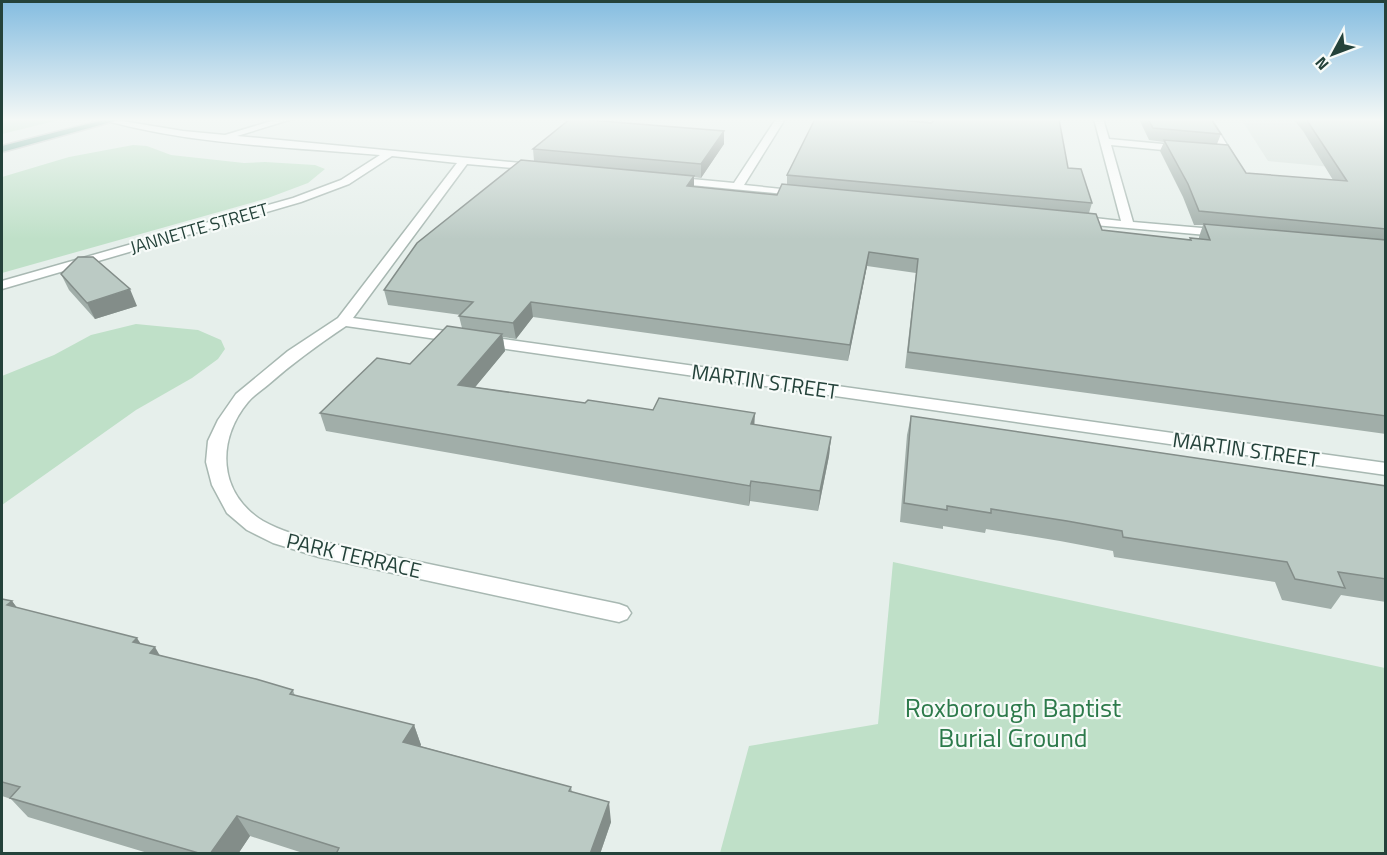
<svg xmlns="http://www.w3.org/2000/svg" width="1387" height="855" font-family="'Titillium Web',sans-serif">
<rect width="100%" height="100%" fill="#e6efeb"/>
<!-- built -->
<path fill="#d4dfda" d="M1241,119H1385V172L1268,161Z"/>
<!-- green -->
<path fill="#bfe0c8" d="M2,119H63L2,134Z
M133,145L147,146L171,155L244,163L265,162L315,165L325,169L308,183L268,198L2,273V177L69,157Z
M136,324L198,330L221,340L225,349L218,359L192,378L136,410L2,505V376L54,355L91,335Z
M893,562L1385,668V853H720L749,746L878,724Z"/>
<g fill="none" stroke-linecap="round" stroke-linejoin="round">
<!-- minor casing -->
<g stroke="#a8b8b2" stroke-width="3">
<path id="minor" d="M110,119L183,131L225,135L278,119H292L237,136L542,165V169L538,170L467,164L353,318L1386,463V475L346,326C319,344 293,363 269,384C262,390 254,395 248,402C216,440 218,494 263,521C281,531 300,536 319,541L619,604L627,607L631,613L627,619L619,622L319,557L273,543L247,530L227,513L212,485L206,462L208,441L218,420L236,394L288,351L338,318L457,163L392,156L349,184L301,202L2,289V281L293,198L341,180L380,155C290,147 198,145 111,122Z
M776,119H785L744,185L801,191L807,194L805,196L670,183L665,180L670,177L734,183Z
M1094,119H1103L1109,139L1184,146L1189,149L1184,152L1111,145L1133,222L1225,230L1229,231L1231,234L1229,237L1072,223V217L1076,216L1121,221Z
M1202,119H1211L1232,153L1231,155L1207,153V149H1220Z"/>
</g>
<!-- major casing -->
<g stroke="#c2cac8" stroke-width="3">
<path id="major" d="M107,119H122L2,152V146Z"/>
</g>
<!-- minor -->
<use href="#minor" fill="#fff" fill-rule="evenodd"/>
<!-- major -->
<use href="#major" fill="#6aa596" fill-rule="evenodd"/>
</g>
<!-- wall -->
<path fill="#a1aea9" d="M888,119H931L927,123Z
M1139,119H1211L1221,134L1217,144L1246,173L1333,180L1303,131L1293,119H1386V434L905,368L916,273L867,266L848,361L533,317L516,339L503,337L505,351L475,387L585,403L755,425L831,437L829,456L818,511L750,501L749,506L326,431L320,413L410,364L462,328L459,316L461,315L388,305L384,290L534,161L533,149L724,131V144L701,178L694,177V187L777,195L787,185V175L1068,168L1092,203L1089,213L1102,230L1190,240V238L1199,239V237L1203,225H1194L1183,197L1160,151L1164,142L1149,140Z
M61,274L137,306L95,319L69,290Z
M911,416L1386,486V602L1341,595L1331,609L1282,600L1275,582L1114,557L1113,551L1060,541L986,529L985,533L943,526V529L900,522L907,435Z
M2,599L12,601L17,608L141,644L159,655L293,690L295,696L414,725L421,745L420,746L571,787L572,792L611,822L600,854H306L250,836L238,854H151L28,817L11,799L2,796Z"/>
<!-- shaded-wall -->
<path fill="#838d89" d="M724,131V144L701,178V164Z
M694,176V188L687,186Z
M869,252L867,266L848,361L850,345Z
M130,289L137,306L95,319L87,303Z
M531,302L533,317L516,339L513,323Z
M502,334L505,351L462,403L458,385Z
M755,413L754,431L751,424Z
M831,437L829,456L818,511L820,491Z
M751,481L750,501L749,506L750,486Z
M12,601L27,621L7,605Z
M137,638L150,658L133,642Z
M155,647L167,668L150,653Z
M414,725L421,745L411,762L403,742Z
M609,802L611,822L600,854H590Z
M237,816L250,836L238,854H210Z"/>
<!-- building -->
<path fill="#bbcac4" stroke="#838d89" stroke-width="1.5" d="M570,119H576L724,131L701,164L533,149Z
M815,119H887L931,123L936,119H1059L1068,168L1081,169L1092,203L787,175Z
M1148,119H1211L1221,134L1153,128Z
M1306,119H1386V229L1199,211L1188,184L1164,140L1228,145L1246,173L1347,181Z
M521,160L694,176L687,186L777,195L782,184L1096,214L1102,230L1191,240L1190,238L1210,240L1204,224L1386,240V416L908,352L918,259L869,252L850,345L531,302L513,323L459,316L473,302L384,290L417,243Z
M78,257H93L130,289L87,303L61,274Z
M447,326L502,334L458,385L585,403L588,400L653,410L659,398L755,413L751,424L831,437L820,491L751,481L750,486L320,413L377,358L410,364Z
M911,416L1386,486V579L1338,572L1345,588L1295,579L1287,562L1123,537L1122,531L1067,521L991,509V513L947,506V510L904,503Z
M2,599L12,601L7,605L137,638L133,642L155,647L150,653L256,679L293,690L290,694L414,725L403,742L571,787L569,791L609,802L590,854H336L339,848L237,816L210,854H202L10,798L20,787L2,782Z"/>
<!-- sky -->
<linearGradient id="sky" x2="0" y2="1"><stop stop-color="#84bce0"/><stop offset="0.5" stop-color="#f4f8f6"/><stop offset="1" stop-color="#f4f8f6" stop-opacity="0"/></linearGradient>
<rect width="1387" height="239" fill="url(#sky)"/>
<g text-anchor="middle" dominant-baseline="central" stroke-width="4.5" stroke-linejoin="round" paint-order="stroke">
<!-- far-street labels -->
<g font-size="18" fill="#24423a" stroke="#f7fbf9">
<text transform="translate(199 228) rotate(-16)">JANNETTE STREET</text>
</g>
<!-- street labels -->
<g font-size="21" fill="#24423a" stroke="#f7fbf9">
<text transform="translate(765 381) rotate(8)">MARTIN STREET</text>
<text transform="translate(1246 449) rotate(8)">MARTIN STREET</text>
<text transform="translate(354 555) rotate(13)">PARK TERRACE</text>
</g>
<!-- near-park labels -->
<g font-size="26" fill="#2d7a4b" stroke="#f7fbf9">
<text x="1013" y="707">Roxborough Baptist<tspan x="1013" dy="30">Burial Ground</tspan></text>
</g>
</g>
<!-- border -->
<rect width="1387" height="855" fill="none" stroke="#24423a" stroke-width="6"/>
<!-- north arrow -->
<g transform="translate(1333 54) rotate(229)" stroke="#f7fbf9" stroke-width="4.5" paint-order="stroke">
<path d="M0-4.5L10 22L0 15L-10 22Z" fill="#24423a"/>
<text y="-9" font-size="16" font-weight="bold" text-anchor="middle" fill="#24423a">N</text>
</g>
</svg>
